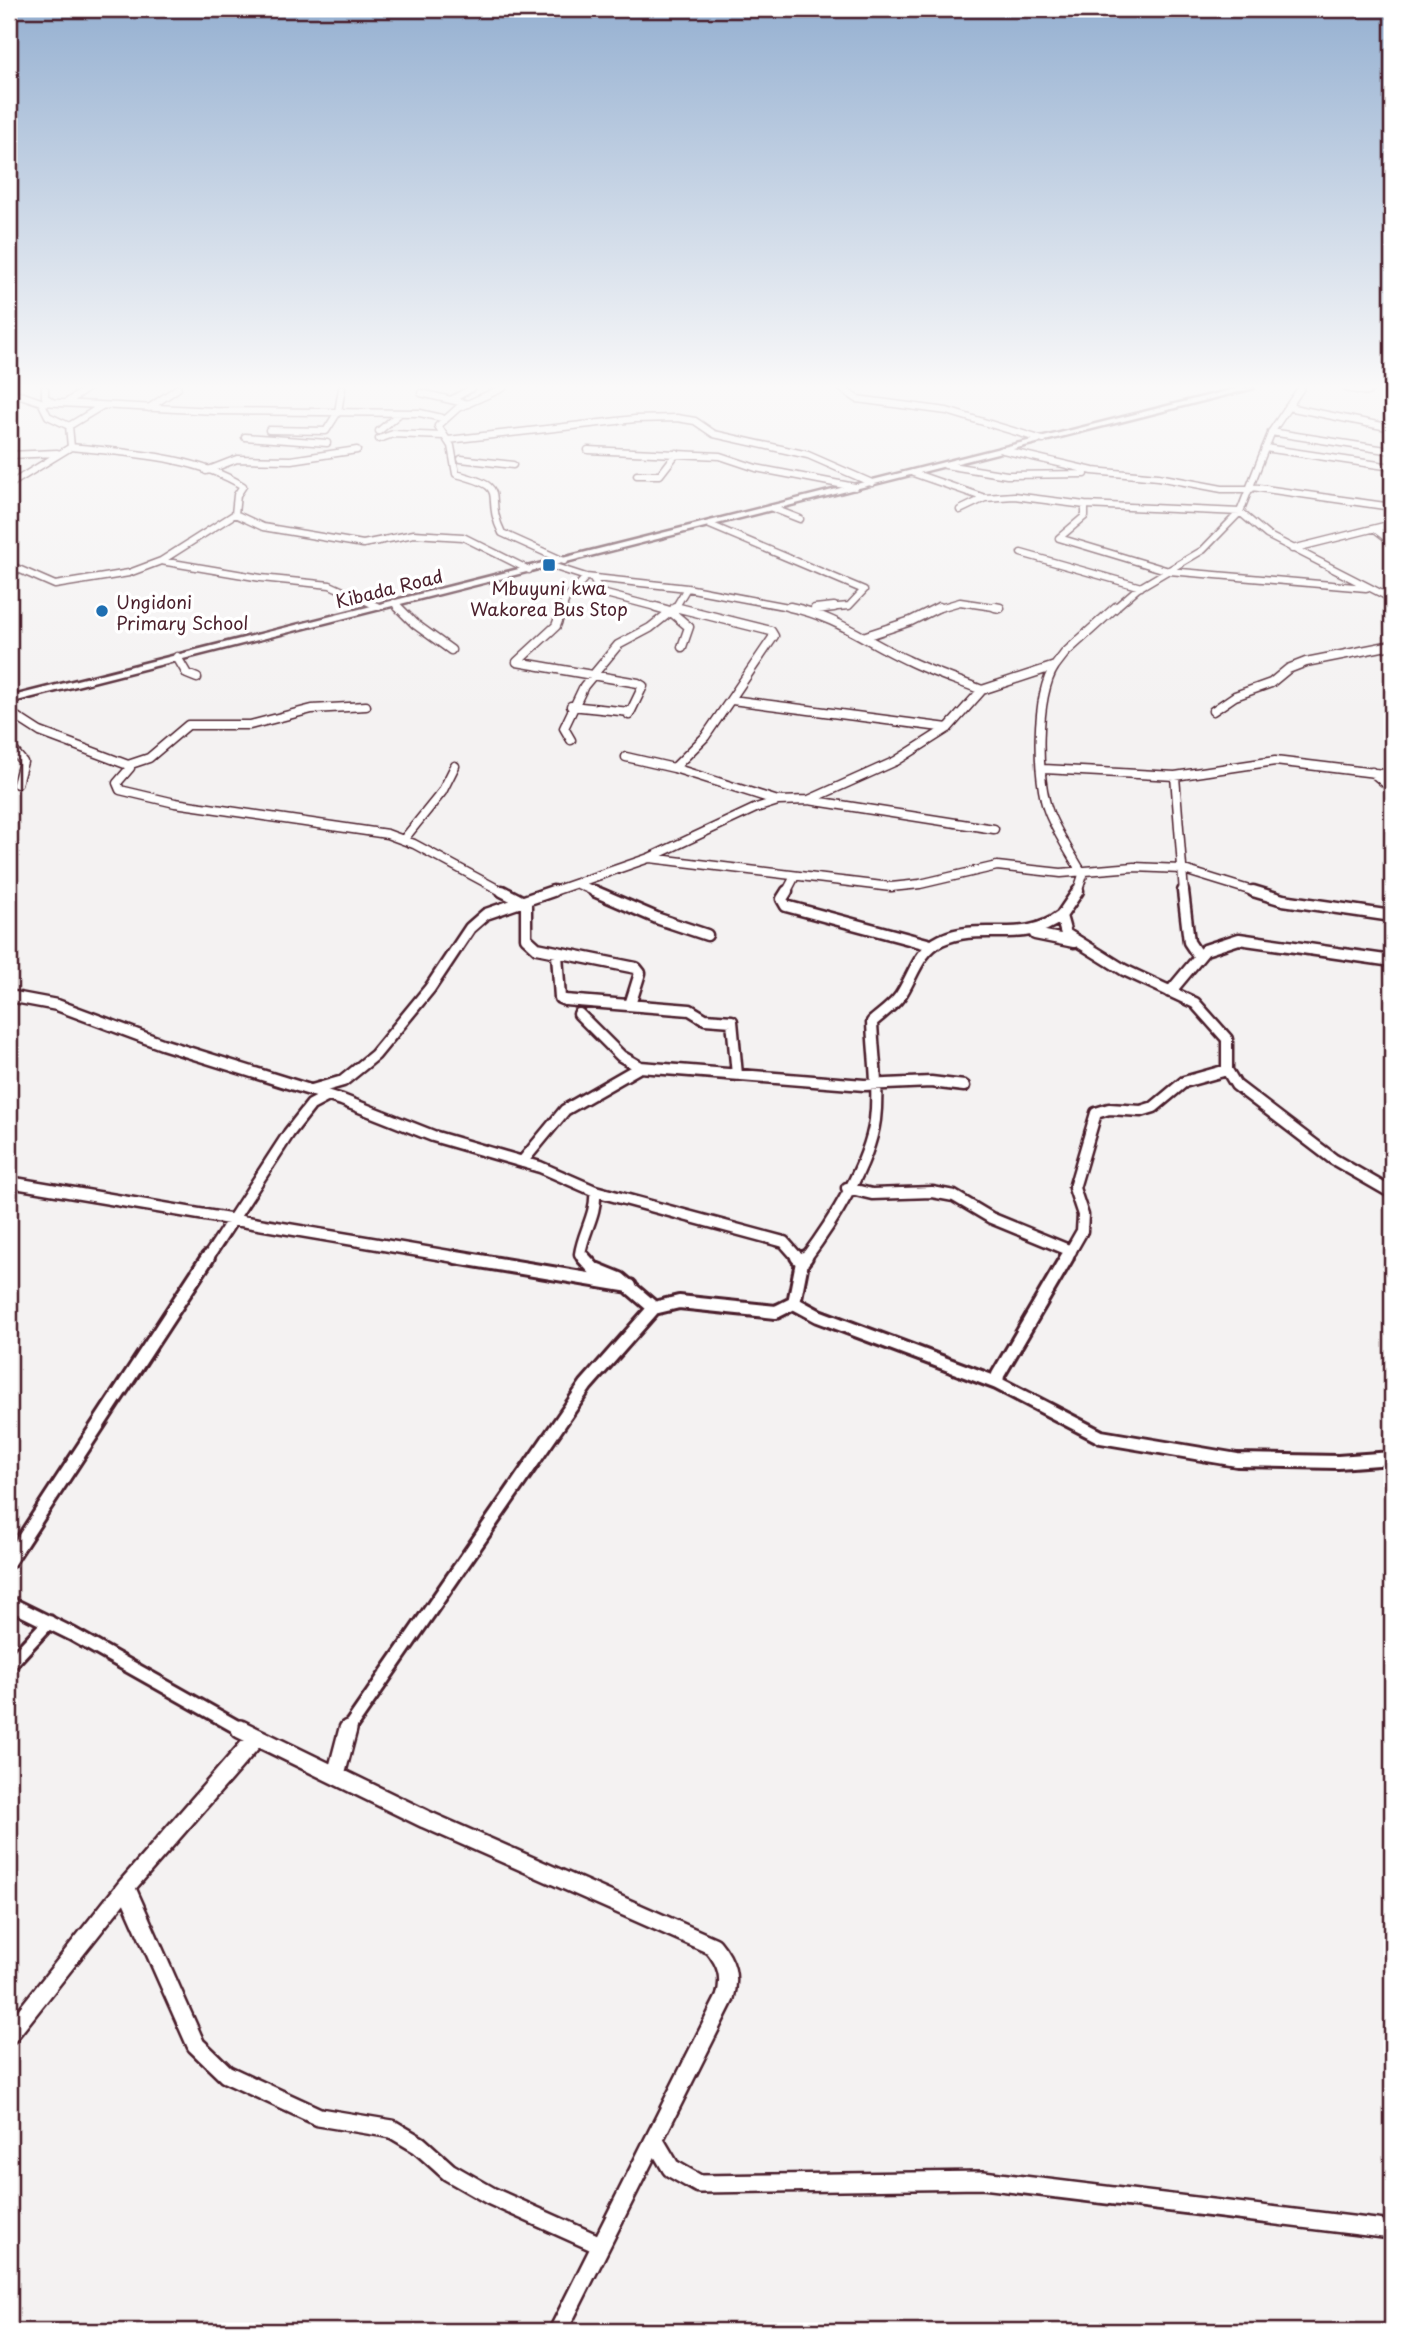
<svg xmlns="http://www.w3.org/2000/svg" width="1401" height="2340" font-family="'Playpen Sans',sans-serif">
<rect width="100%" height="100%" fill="#f4f2f2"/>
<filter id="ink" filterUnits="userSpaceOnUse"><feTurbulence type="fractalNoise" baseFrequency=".0143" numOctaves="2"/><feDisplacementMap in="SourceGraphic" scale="14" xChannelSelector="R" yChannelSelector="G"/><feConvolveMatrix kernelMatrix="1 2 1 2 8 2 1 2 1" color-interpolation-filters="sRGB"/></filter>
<g filter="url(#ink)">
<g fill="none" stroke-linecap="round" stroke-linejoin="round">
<!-- street-far4 casing -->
<g stroke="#4a1f2b" stroke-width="9">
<path id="street-far4" d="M45,388V397L52,402
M503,388L458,408L438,426L451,446L456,474C514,489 482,493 502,533L564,561
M841,388L857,399L947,411L1043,440
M1346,388L1368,392
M9,391L41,402L48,416L69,426L71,447
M421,393L468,404
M451,400L472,388
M41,402L215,411L420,413L442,418
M66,403L88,388
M1288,407L1392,428
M149,408L178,388
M69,426L102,406
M269,430L326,431L338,412L342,388
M379,431L399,414
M1271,432L1392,451
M245,437L327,443
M379,439L393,434L444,436
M448,440L635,419L677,418L695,421L714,434L808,455L872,483
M71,447C126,453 196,456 243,486L237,495L235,514L263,527L363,544L414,534L463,537L529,570
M1265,448L1392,467
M588,450L720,456L756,468L855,487
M1003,450L1093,471L1158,477L1222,489H1251
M9,455L57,453
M461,459L513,465
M945,465L1007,475L1085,474
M206,471L237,459L291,460L357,450
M913,473L985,498L1014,496L1085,505L1240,512L1272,431L1301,388
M637,475H660L677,453
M9,485L71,447
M1252,487L1392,507
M1085,505V516L1059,538L1169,571L1366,588
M772,508L800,519
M960,510L985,498
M710,525L864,590L849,606L815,609
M1375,529L1392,542
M1292,549L1392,524
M1021,553L1141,587
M161,561L261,578L330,585L379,607
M9,565L55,585L129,573L161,561L235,514
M549,565L586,577L687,588L799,609
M592,578L602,593L663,609
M394,603L400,609
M562,609L566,599L586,577
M679,609L675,608L687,588
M936,609L960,602L1000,608
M1114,609L1137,589L1203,550L1240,512L1267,535L1392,599"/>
</g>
<!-- street-far3 casing -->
<g stroke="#4a1f2b" stroke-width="11">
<path id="street-far3" d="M398,607L415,624L451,650
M563,607L556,626L517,662L638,683L643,686L629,715
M656,607L670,611L689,627L682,647
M675,607L771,631L774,636L705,737L674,768L778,801
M995,607L1000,608
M815,609L834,607
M863,637L911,621L939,607
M177,657L187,674L197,678
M1055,666C1035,694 1036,781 1049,813C1058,835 1072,855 1083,875L1077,893
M982,690L1055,666L1065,653L1116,607
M732,700L948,728
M571,706L630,712
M1213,711L1235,696L1271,683L1288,669L1306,662L1392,645
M9,712L40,732L128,765L130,768L117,783L120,790L175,803L387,834L414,844L505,893
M571,740L564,728L584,686L618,645L650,628L675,608
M9,745L23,762L17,784
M626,757L674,768
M128,765L149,758L188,725H250L312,709L366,706
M1044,769L1175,776L1275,761L1392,775
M1372,772L1392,789
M1175,776L1184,893
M809,800L994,829
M404,839L442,792L455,766
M650,858L891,887L920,884L997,866L1061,873L1134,867L1181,869L1259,893
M578,884L598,893
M548,893L649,858L756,808L778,801L809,800L896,761L948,728L982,690C957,680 931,672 907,660C866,641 835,616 790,607
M786,893L795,876"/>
</g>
<!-- street-far2 casing -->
<g stroke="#4a1f2b" stroke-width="15">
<path id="street-far2" d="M502,891L523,902
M594,891L659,919L707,935
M787,891L782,899L786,906L931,945
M1078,891L1061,916L1066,934L1124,970L1195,1003L1227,1039V1070L1236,1085L1333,1159L1392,1193
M1183,891L1189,942L1197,954
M1253,891L1283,900L1392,916
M526,901V938L537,948L636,968L640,973L630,1005
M1035,934L1074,942
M557,954L560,998L565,1000L690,1010L705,1019L732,1021L737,1075
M1170,992L1205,950L1239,939L1392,961
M9,996L57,1005L162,1044L342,1100L433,1136L540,1167L595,1191L784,1242L799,1259
M579,1014L621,1056L640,1067
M312,1090L343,1081L375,1055L430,988L470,928L486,914L553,891
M522,1162L565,1110L640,1067L864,1085L931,1082L964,1086
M9,1182L467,1259
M847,1188L872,1194L932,1192L954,1196L991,1218L1071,1251
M207,1259L289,1133L311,1105L328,1096
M584,1259L580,1254C583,1232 597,1214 595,1191
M805,1259C832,1223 869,1165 875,1120C879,1088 873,1053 872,1022C881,1014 893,1006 900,996C913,977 918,951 941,940C982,921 1022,946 1061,916
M1066,1259L1082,1231L1083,1215L1074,1188L1096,1113L1109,1109L1141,1111L1154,1107L1184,1082L1227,1070"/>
</g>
<!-- street-far1 casing -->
<g stroke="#4a1f2b" stroke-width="18">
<path id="street-far1" d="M456,1257L630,1286
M583,1257L593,1268L620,1279L654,1308
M797,1257L802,1262L794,1303L818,1316L997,1383L1101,1437L1237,1460L1338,1462L1392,1458
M802,1262L806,1257
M997,1383L998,1375L1067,1257
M9,1561L208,1257
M9,1603L72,1634L244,1731
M9,1665L49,1622
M347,1731L586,1385L654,1308L679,1302L776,1312L794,1303"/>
</g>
<!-- street casing -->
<g stroke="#4a1f2b" stroke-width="22">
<path id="street" d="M240,1729L425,1819L713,1946C727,1963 731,1977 725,1998L558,2331
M336,1775L348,1729
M126,1887L196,2045L226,2074L319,2117L392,2129L419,2145L449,2172L491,2196L598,2244
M9,2035L126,1887L256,1738
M655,2141L671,2168L699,2184L983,2180L1392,2230"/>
</g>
<!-- secondary casing -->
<g stroke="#4a1f2b" stroke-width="5">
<path id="secondary" d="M1239,388H1254L9,703V697Z"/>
</g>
<!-- street-far4 -->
<use href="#street-far4" stroke="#fff" stroke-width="6"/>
<!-- street-far3 -->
<use href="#street-far3" stroke="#fff" stroke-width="8"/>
<!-- street-far2 -->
<use href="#street-far2" stroke="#fff" stroke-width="10"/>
<!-- street-far1 -->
<use href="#street-far1" stroke="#fff" stroke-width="12"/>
<!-- street -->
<use href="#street" stroke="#fff" stroke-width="17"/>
<!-- secondary -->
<use href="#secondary" fill="#fff" fill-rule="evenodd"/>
</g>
</g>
<!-- sky -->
<linearGradient id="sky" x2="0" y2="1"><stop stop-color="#95b0d1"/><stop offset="0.54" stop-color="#faf9f9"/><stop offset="1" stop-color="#faf9f9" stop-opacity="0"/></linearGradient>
<rect width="1401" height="716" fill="url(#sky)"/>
<!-- markers -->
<g fill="#1f6fb2" stroke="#fff" stroke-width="2.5">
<rect x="542" y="558" width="14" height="14" rx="3.5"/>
<circle cx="102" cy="611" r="7"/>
</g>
<g text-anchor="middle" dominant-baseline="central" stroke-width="7" stroke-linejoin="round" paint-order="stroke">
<!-- far-poi labels -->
<g font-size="18" fill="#4a1f2b" stroke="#fff">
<text x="549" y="587">Mbuyuni kwa<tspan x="549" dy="21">Wakorea Bus Stop</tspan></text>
<text x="116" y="601" text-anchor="start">Ungidoni<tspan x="116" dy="21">Primary School</tspan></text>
</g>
<!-- far-street labels -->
<g font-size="18" fill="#4a1f2b" stroke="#fff">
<text transform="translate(389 588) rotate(-14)">Kibada Road</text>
</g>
</g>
<!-- margin -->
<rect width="1401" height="2340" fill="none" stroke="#fff" stroke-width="35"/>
<rect x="18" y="18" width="1366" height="2305" fill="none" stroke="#4a1f2b" stroke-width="2.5" filter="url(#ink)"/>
</svg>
